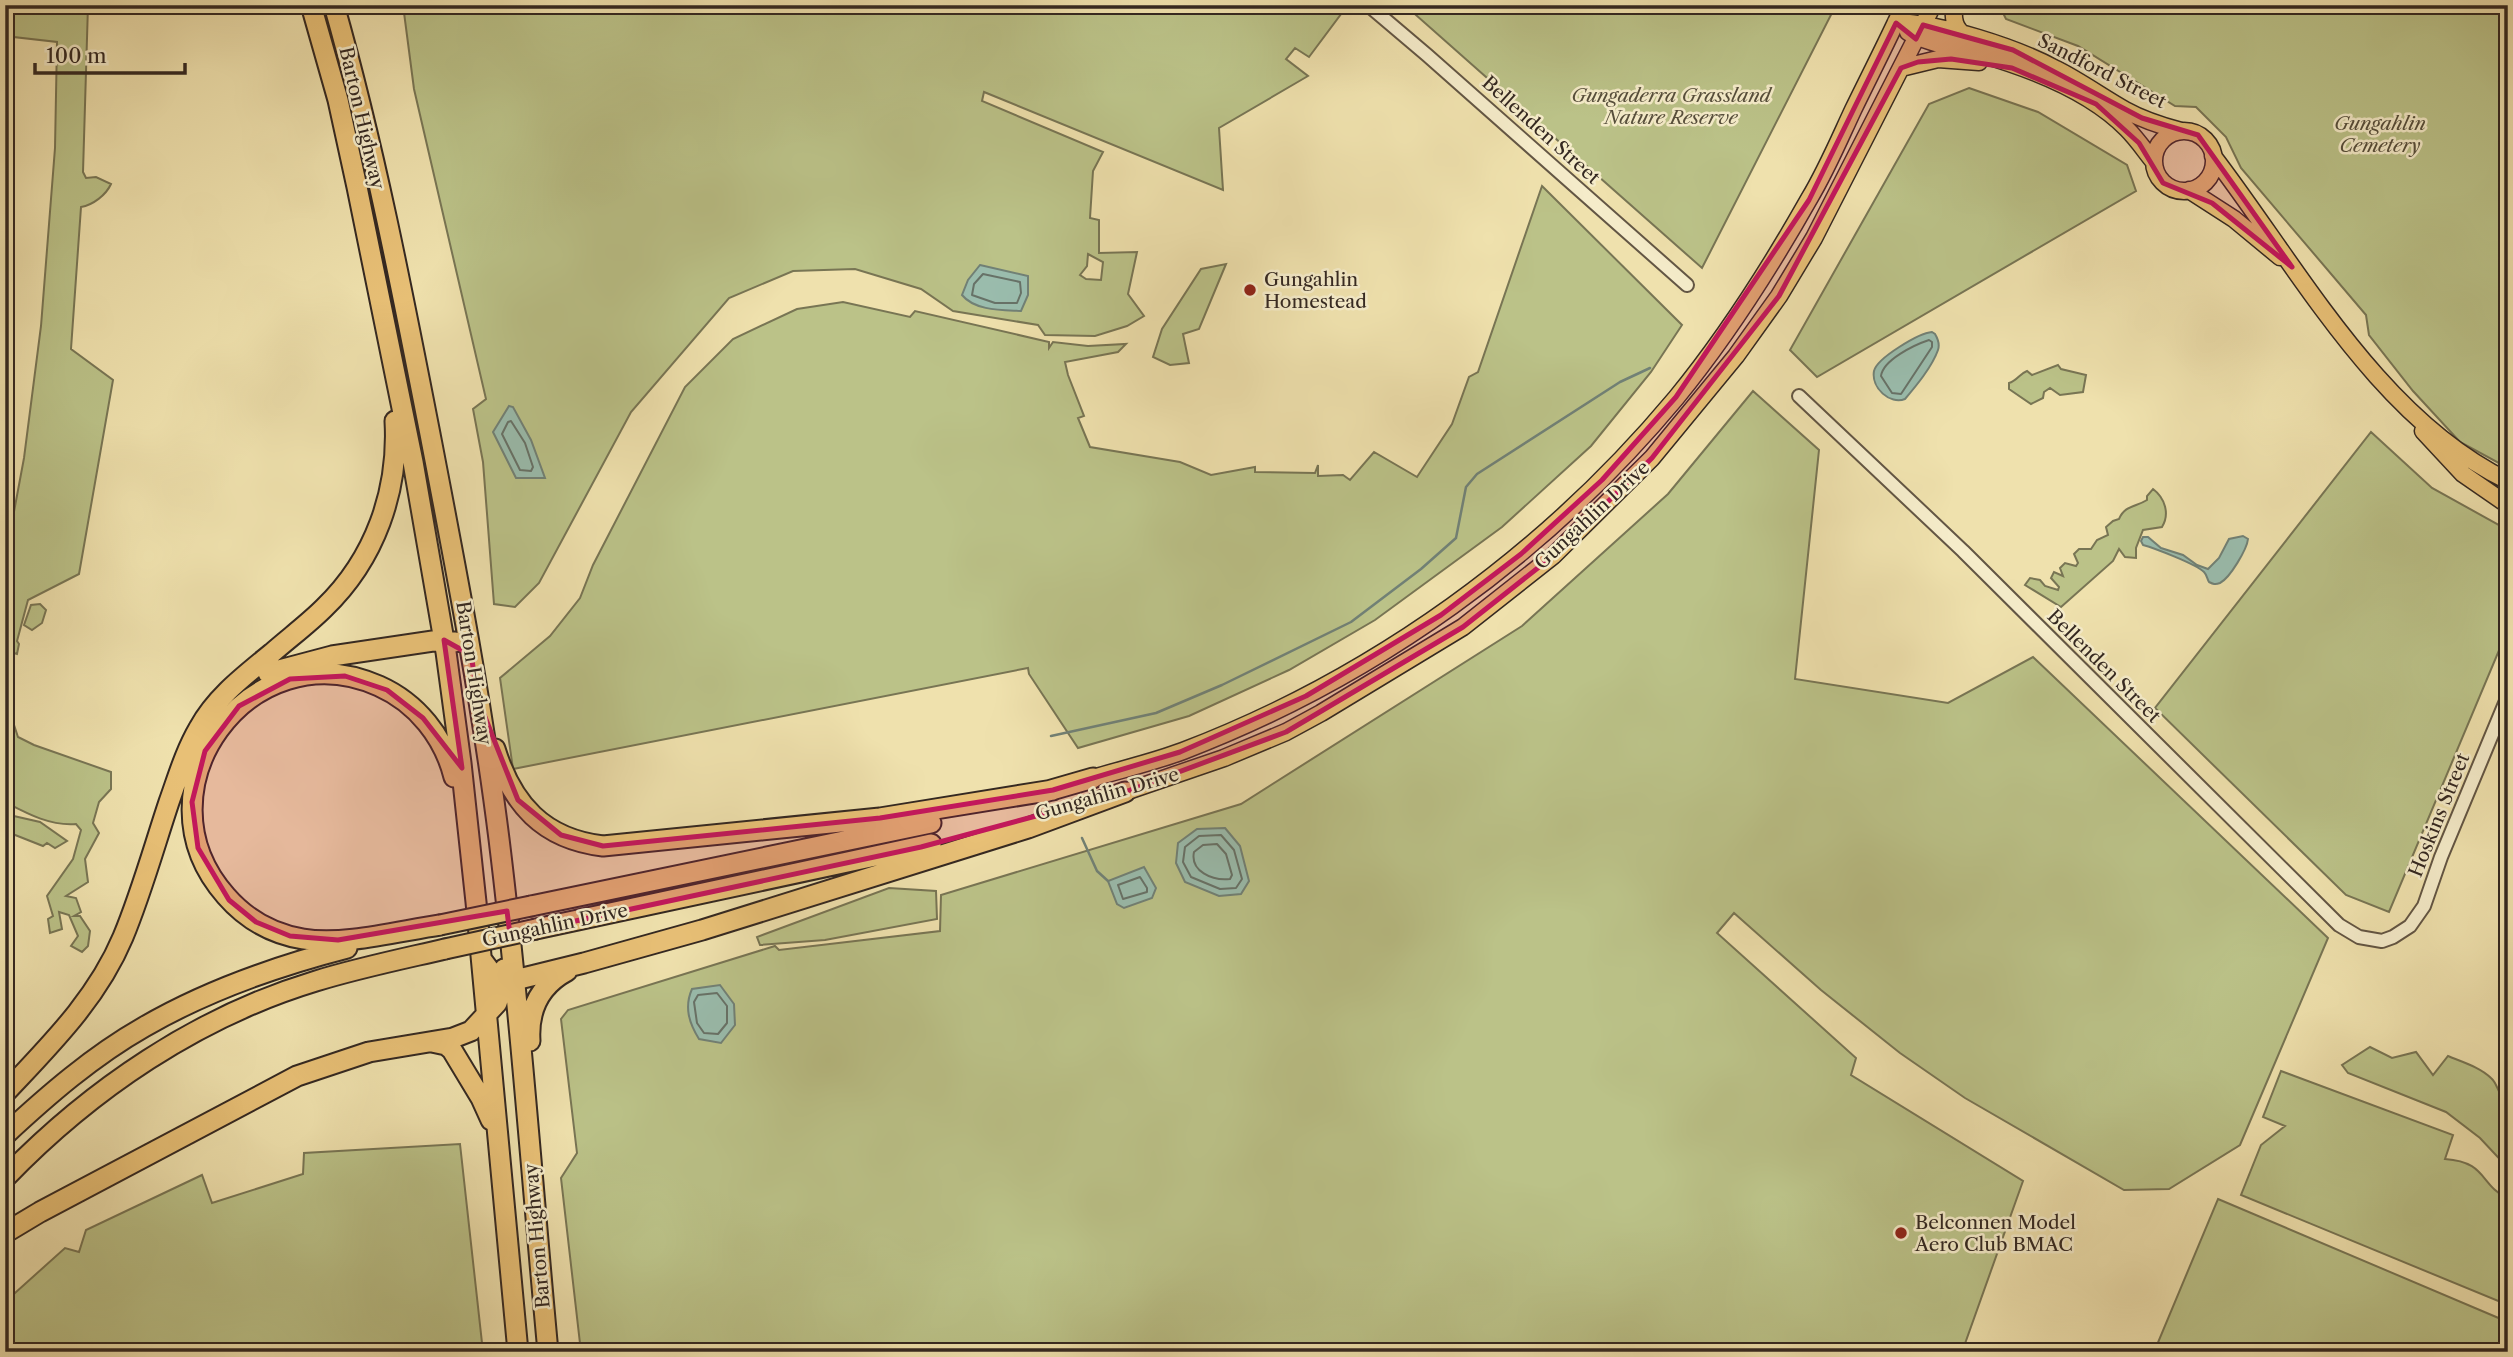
<svg xmlns="http://www.w3.org/2000/svg" width="2513" height="1357" font-family="'Libre Caslon Text',serif">
<rect width="100%" height="100%" fill="#efe1ad"/>
<filter id="stains"><feTurbulence type="fractalNoise" baseFrequency=".00286" numOctaves="4"/><feColorMatrix values="0 0 0 0 .2 0 0 0 0 .09 0 0 0 0 .02 0 0 0 .5 -.17"/></filter>
<radialGradient id="worn" r=".72"><stop offset=".6" stop-color="#630" stop-opacity="0"/><stop offset="1" stop-color="#630" stop-opacity=".3"/></radialGradient>
<!-- green -->
<path fill="#bbc288" stroke="#787554" stroke-width="2" fill-rule="evenodd" d="M5,5H88L83,172L86,178L96,177L111,184C106,195 93,205 81,207L71,349L113,380L79,574L28,600L17,641L19,644L17,654L14,653L5,686V560L24,458L41,326L55,148L57,42L5,36Z
M403,5H1339L1344,10L1309,57L1295,48L1286,59L1308,76L1219,128L1223,190L984,92L982,101L1103,152L1093,171L1090,218L1099,220V253L1137,252L1128,294L1144,316L1127,326L1095,336L1045,335L1038,325L953,311L921,289L855,269L793,271L729,298L631,412L539,583L515,607L494,604L483,462L473,409L486,399L414,89ZM1088,254L1103,262L1101,280L1086,279L1080,275L1087,266Z
M1409,5H1836L1702,268L1408,8Z
M1999,5H2508V468L2460,442L2413,391L2369,335L2366,315L2241,168L2226,137L2196,107L2175,106L2078,46L2006,19Z
M1969,88L2038,112L2127,165L2136,191L1817,377L1790,350L1929,104Z
M1542,186L1682,325L1651,372L1591,446L1502,527L1375,620L1289,670L1189,716L1078,748L1029,674L1028,668L513,769L500,678L550,636L580,598L593,565L685,387L733,339L797,309L843,302L910,317L915,311L1049,342V348L1053,342L1088,346L1126,344L1118,352L1065,362L1068,375L1084,416L1078,418L1090,447L1180,462L1211,475L1255,467V472L1315,473L1318,465V476L1343,475L1350,480L1374,452L1417,477L1452,424L1469,377L1478,372Z
M1226,264L1199,329L1183,334L1189,363L1170,365L1153,357L1162,329L1201,269Z
M2058,365L2061,369L2086,375L2083,392L2060,395L2050,388L2044,392L2043,398L2031,404L2009,389V383C2017,381 2019,374 2027,371L2032,375Z
M1753,391L1819,450L1795,679L1948,703L2033,657L2328,938L2240,1145L2169,1189L2124,1190L1965,1098L1900,1053L1821,990L1734,913L1717,933L1856,1058L1851,1075L2023,1181L1962,1352H581L561,1178L577,1153L561,1019L568,1010L775,946L779,950L940,931L941,895L1241,804L1522,626L1668,494Z
M2371,432L2432,488L2508,530V629L2389,912L2346,895L2155,708Z
M2153,489C2165,498 2170,514 2162,527L2143,530L2136,548V558L2125,557L2119,549L2113,561L2061,607L2025,585L2030,578L2040,580L2045,586L2058,590L2059,587L2051,578L2054,572L2063,576L2060,568L2065,563L2076,566L2078,563L2074,554L2079,549H2091L2097,540L2108,535L2106,527L2113,521L2119,519C2125,505 2136,507 2147,500V496Z
M40,604L46,610L42,623L32,630L24,625L31,605Z
M5,721L14,725L18,737L34,745L111,772V789L99,802L93,823L99,833L85,859L88,882L66,896L76,898L81,912L74,916H80L90,931L88,946L82,952L71,946L78,936L69,915L59,912L62,929L50,933L48,919L53,916L47,896L73,859L81,830L76,824C50,826 28,814 5,802Z
M5,814L40,822L67,841L55,848L47,843L43,846L5,831Z
M889,888L936,891L937,919L825,940L760,945L757,937Z
M2370,1047L2392,1058L2416,1052L2433,1075L2448,1056C2462,1062 2480,1067 2491,1078C2499,1085 2497,1096 2508,1101V1168L2480,1138L2446,1112L2348,1073L2342,1065Z
M2281,1071L2453,1135L2445,1159C2487,1162 2479,1184 2508,1199V1305L2241,1195L2261,1145L2285,1126L2263,1117Z
M460,1144L483,1352H5V1302L65,1248L79,1252L86,1230L202,1175L212,1203L303,1174L304,1153Z
M2218,1199L2508,1322V1352H2154Z"/>
<!-- water -->
<path fill="#9abdae" stroke="#718176" stroke-width="2" d="M980,265L1028,276V295L1021,311C1003,310 975,311 962,295L968,280Z
M1932,332L1935,334C1938,339 1940,344 1938,350C1932,367 1916,386 1905,399C1890,405 1871,388 1874,371C1877,358 1919,333 1932,332Z
M509,406L513,407L531,440L545,478H516L493,432Z
M2243,536L2248,539C2247,549 2230,578 2220,583C2215,585 2213,584 2209,582C2207,579 2207,575 2204,572C2196,564 2154,548 2143,545L2141,541L2143,537H2148L2161,548L2183,555L2197,565L2208,569L2219,558L2229,539Z
M1225,828L1240,846L1249,881L1241,894L1219,896L1185,882L1176,863L1178,843L1197,829Z
M1144,867L1156,888L1152,898L1124,908L1117,904L1108,881Z
M720,985L734,1004L735,1025L721,1043L699,1039C689,1023 684,1007 692,989Z"/>
<g fill="none" stroke-linecap="round" stroke-linejoin="round">
<!-- shore -->
<path stroke="#677268" stroke-width="2" d="M983,274L1020,282L1021,293L1017,303H995L972,295L974,284Z
M1929,340L1932,342V347L1901,394L1892,393L1881,376C1883,360 1914,345 1929,340Z
M511,421L525,443L533,467L531,471L520,470L502,434L508,422Z
M1221,835L1234,850L1242,879L1236,888L1220,889L1191,877L1183,862L1185,847L1199,836Z
M1217,844L1226,854L1232,875L1230,879C1212,881 1190,871 1194,852L1203,845Z
M1140,877L1147,888V892L1123,899L1118,885Z
M717,993L727,1006V1023L718,1034L704,1033L697,1023L694,1002L698,995Z"/>
<!-- stream -->
<path stroke="#718176" stroke-width="2.5" d="M1051,736L1156,713L1222,685L1351,622L1421,569L1456,538L1466,487L1477,474L1620,382L1650,368
M1082,838L1097,871L1108,881"/>
<!-- minor casing -->
<g stroke="#635644" stroke-width="16">
<path id="minor" d="M1368,5L1427,55L1687,285
M1799,396L1963,551L2339,925L2359,937L2382,941L2393,937L2410,926L2424,906L2441,857L2508,696"/>
</g>
<!-- major casing -->
<g stroke="#342821" stroke-width="19">
<path id="major" d="M1954,5C1953,19 1954,29 1966,36
M1896,22C1943,24 2015,47 2056,69C2080,81 2102,97 2125,110C2143,120 2162,126 2181,131
M1908,32C1929,44 1957,47 1980,54C2029,68 2091,92 2127,129C2137,139 2145,151 2154,162
M1901,68L1938,59L1979,62
M2154 161a30 30 0 1 1 60 0a30 30 0 1 1-60 0Z
M2213,156C2298,267 2378,418 2508,481
M2189,190L2234,219L2280,257
M2423,431L2463,474L2508,505
M1093,778C1123,769 1154,762 1183,751C1374,678 1545,555 1676,398C1726,337 1770,268 1809,199C1826,171 1839,140 1853,110C1870,75 1888,40 1904,5
M1125,792L1224,758L1286,732L1321,713L1463,627L1553,556L1652,458L1736,356L1779,296L1814,238L1933,5"/>
</g>
<!-- highway casing -->
<g stroke="#342821" stroke-width="23">
<path id="highway" d="M311,5L338,100L357,187L413,462L446,652L461,763L476,902L518,1352
M334,5C374,146 402,290 430,434C456,569 482,703 499,839C520,1010 532,1181 548,1352
M268,673L332,656L433,641L455,642
M495,749C512,804 543,839 603,846L880,818L1053,790
M1041,793L1093,778
M531,906L931,823
M440,925C399,931 343,946 303,939C273,934 246,919 226,896C132,790 250,628 379,686C417,703 444,737 454,777
M536,929L931,844
M482,960L494,976L511,981L584,963L702,930L1028,828L1125,792
M530,1041C528,1010 539,986 567,971
M432,1042L446,1045L452,1050L481,1098L491,1120
M5,1093C50,1045 97,999 123,937C141,894 154,847 169,802C178,777 185,752 199,728C216,697 244,676 272,653C289,638 308,624 324,608C375,559 399,491 395,421
M5,1135C48,1095 93,1056 144,1027C206,991 277,966 347,948
M5,1178C91,1089 197,1017 316,981C358,968 402,959 445,949
M5,1233L40,1212L297,1076L369,1052L453,1038L471,1031L497,1003L501,991L504,969"/>
</g>
<!-- minor -->
<use href="#minor" stroke="#f5ecca" stroke-width="12"/>
<!-- major -->
<use href="#major" stroke="#e8c076" stroke-width="16"/>
<!-- highway -->
<use href="#highway" stroke="#e8c076" stroke-width="19"/>
<!-- highway-bridge casing -->
<g stroke="#342821" stroke-width="23" stroke-linecap="butt">
<path id="highway-bridge" d="M440,925L531,906
M445,949L536,929"/>
</g>
<!-- highway-bridge -->
<use href="#highway-bridge" stroke="#e8c076" stroke-width="19"/>
</g>
<!-- marked area -->
<path fill="#c2185b" fill-opacity="0.2" stroke="#c2185b" stroke-width="5" stroke-linejoin="round" d="M1896,23L1916,39L1923,25L2013,50L2142,118L2198,135L2292,267L2212,203L2163,183L2139,143L2096,104L2012,68L1951,59L1918,62L1901,68L1779,296L1652,458L1553,556L1463,627L1286,732L1125,792L921,847L510,935L507,911L338,940L290,936L256,922L229,900L198,848L192,802L205,751L239,706L290,679L345,676L387,690L423,718L462,768L444,640L471,655L479,702L518,800L561,835L603,846L880,818L1053,790L1180,752L1306,696L1441,615L1521,554L1602,480L1676,397L1809,200Z"/>
<!-- markers -->
<g fill="#8f2418" stroke="#f5ecca" stroke-width="2.5">
<circle cx="1250" cy="290" r="7"/>
<circle cx="1901" cy="1233" r="7"/>
</g>
<g text-anchor="middle" dominant-baseline="central" stroke-width="5" stroke-linejoin="round" paint-order="stroke">
<!-- street labels -->
<g font-size="19" fill="#342821" stroke="#f5ecca">
<text transform="translate(2102 71) rotate(27)">Sandford Street</text>
<text transform="translate(362 118) rotate(77)">Barton Highway</text>
<text transform="translate(1541 130) rotate(42)">Bellenden Street</text>
<text transform="translate(1592 515) rotate(-43)">Gungahlin Drive</text>
<text transform="translate(2104 666) rotate(45)">Bellenden Street</text>
<text transform="translate(474 673) rotate(81)">Barton Highway</text>
<text transform="translate(1107 794) rotate(-16)">Gungahlin Drive</text>
<text transform="translate(2439 815) rotate(-68)">Hoskins Street</text>
<text transform="translate(555 925) rotate(-12)">Gungahlin Drive</text>
<text transform="translate(537 1236) rotate(-95)">Barton Highway</text>
</g>
<!-- park labels -->
<g font-size="19" font-style="italic" fill="#564e3b" stroke="#f5ecca">
<text x="1671" y="95">Gungaderra Grassland<tspan x="1671" dy="22">Nature Reserve</tspan></text>
<text x="2380" y="123">Gungahlin<tspan x="2380" dy="22">Cemetery</tspan></text>
</g>
<!-- poi labels -->
<g font-size="19" fill="#342821" stroke="#f5ecca" text-anchor="start">
<text x="1264" y="279">Gungahlin<tspan x="1264" dy="22">Homestead</tspan></text>
<text x="1915" y="1222">Belconnen Model<tspan x="1915" dy="22">Aero Club BMAC</tspan></text>
</g>
</g>
<!-- margin -->
<rect width="2513" height="1357" fill="none" stroke="#efe1ad" stroke-width="28"/>
<rect x="7" y="7" width="2499" height="1343" fill="none" stroke="#342821" stroke-width="3.5"/>
<rect x="14" y="14" width="2485" height="1329" fill="none" stroke="#342821" stroke-width="2"/>
<!-- scale -->
<path d="M35 63v10h150v-10" fill="none" stroke="#342821" stroke-width="3.5"/>
<text x="46" y="63" font-size="21" fill="#342821" stroke="#f5ecca" stroke-width="5" paint-order="stroke">100 m</text>
<rect width="100%" height="100%" filter="url(#stains)"/>
<rect width="100%" height="100%" fill="url(#worn)"/>
</svg>
